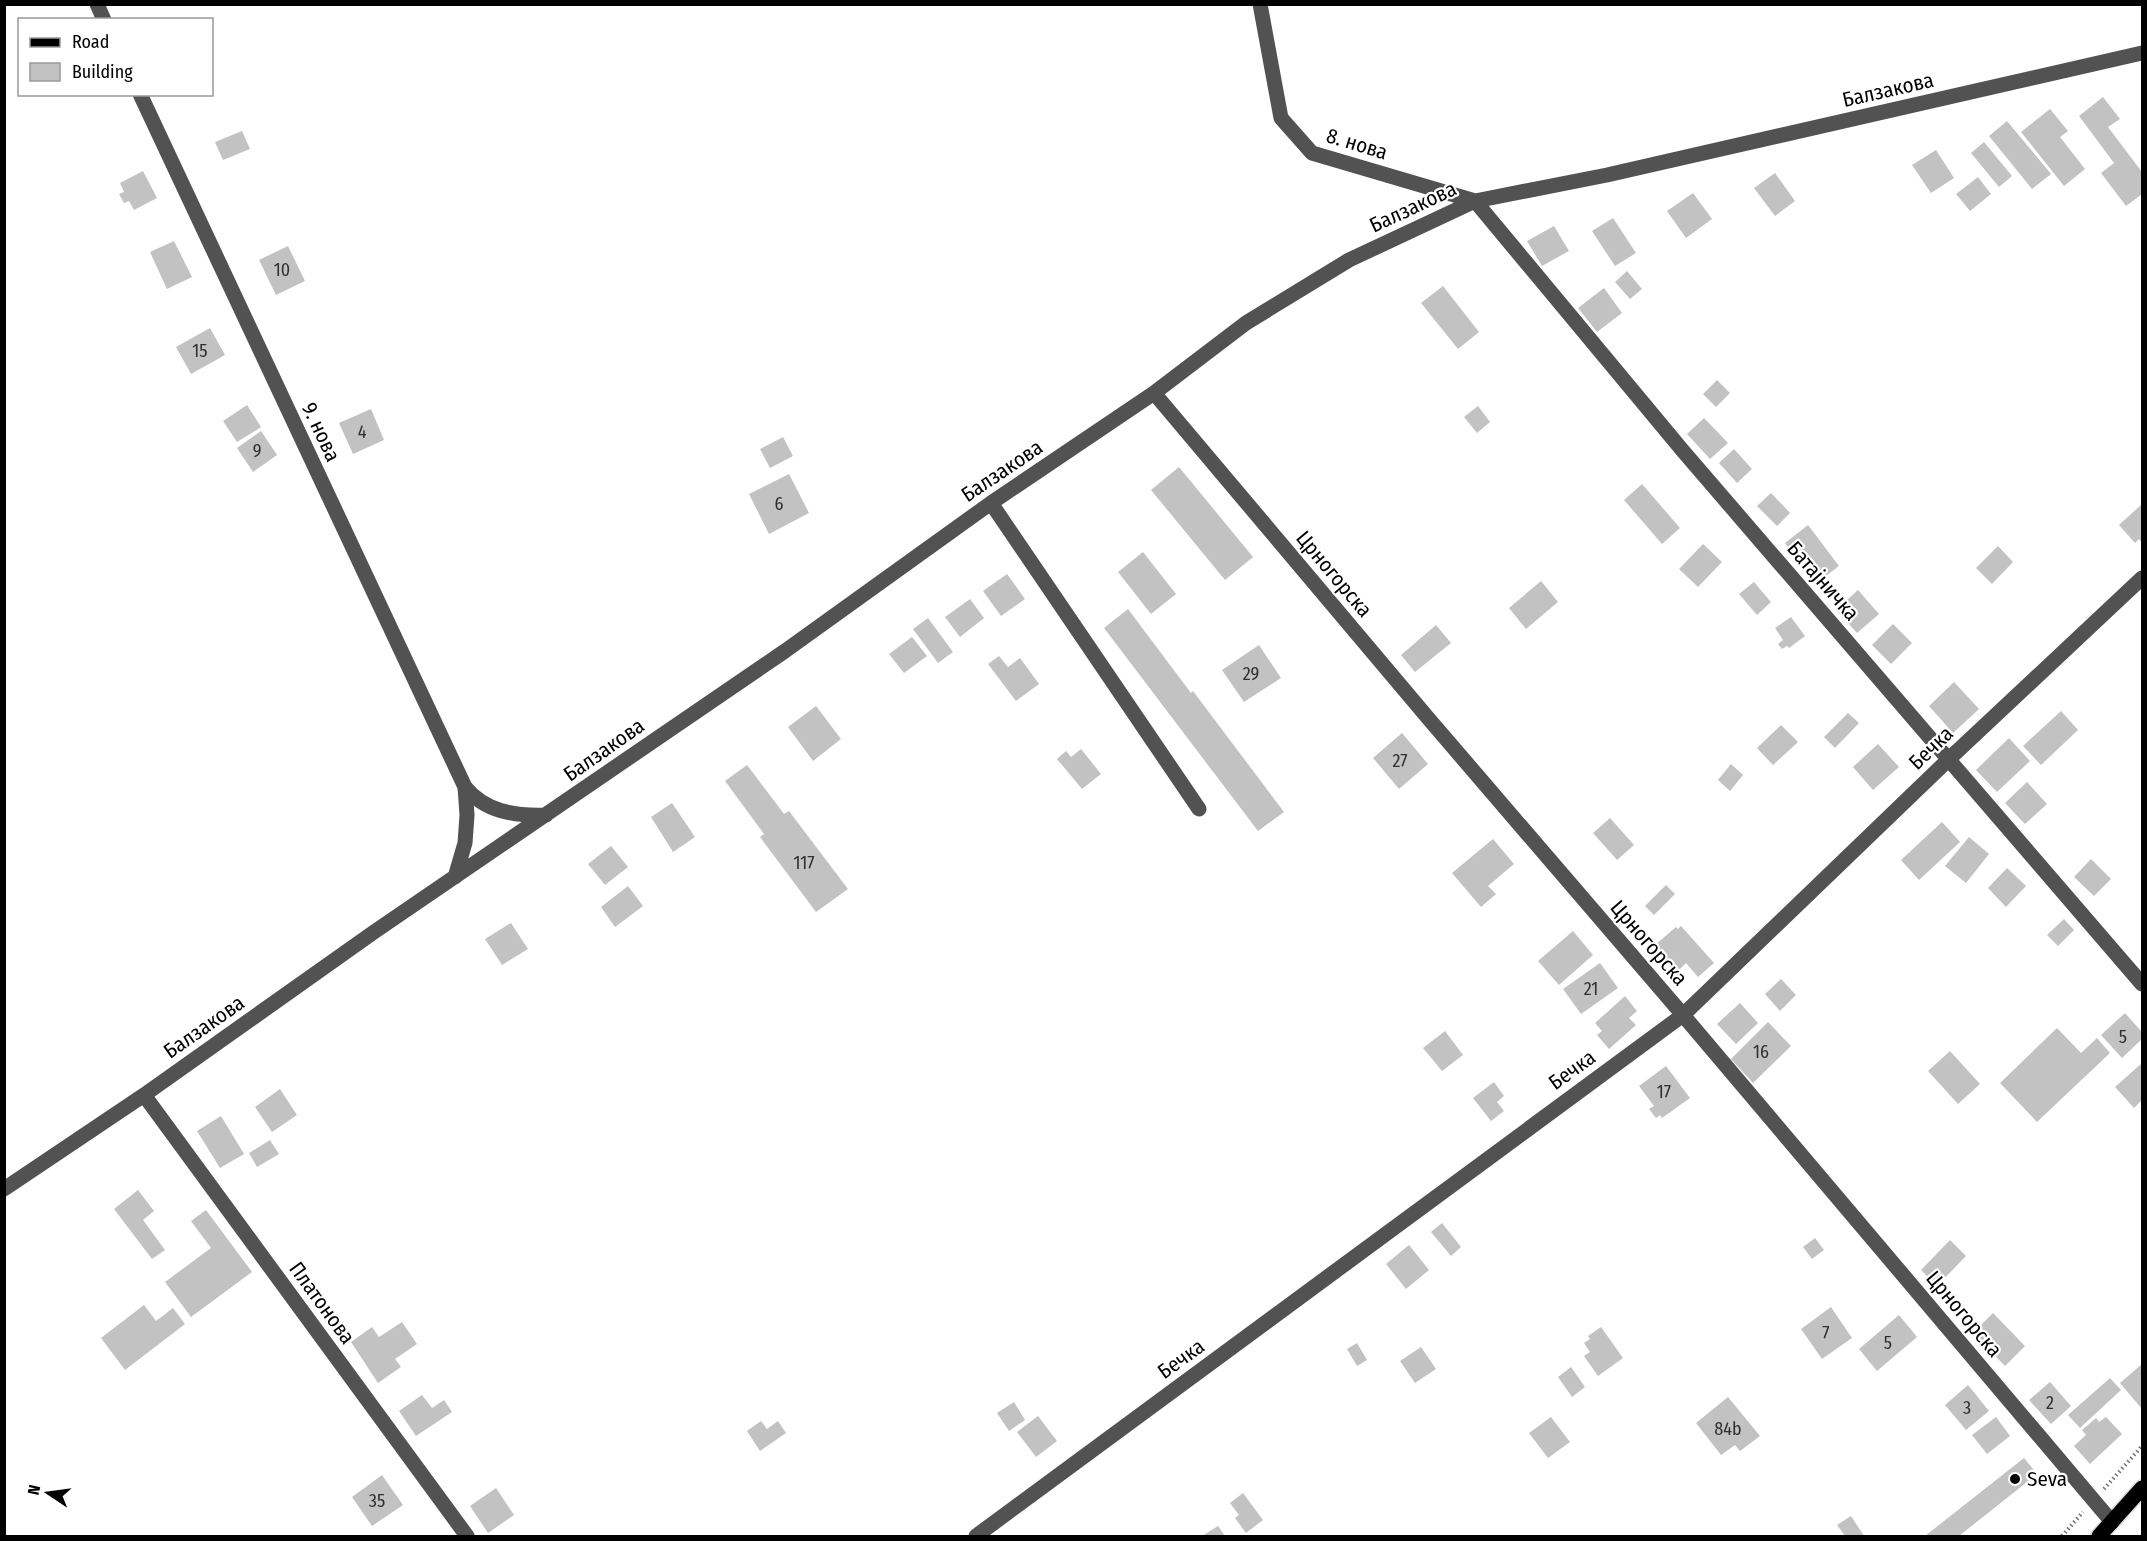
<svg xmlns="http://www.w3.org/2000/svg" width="2147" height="1541" font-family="'Fira Sans Condensed',sans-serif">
<rect width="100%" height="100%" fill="#fff"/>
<!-- building -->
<path fill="#c2c2c2" d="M2103,97L2120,119L2108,127L2142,172V194L2126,206L2101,173L2114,163L2079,116Z
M2050,109L2068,131L2060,137L2085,169L2064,186L2021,132Z
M2007,121L2051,174L2032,189L1989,136Z
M242,131L250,149L223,160L215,142Z
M1984,142L2012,176L1999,187L1971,153Z
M1936,150L1954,178L1931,193L1912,165Z
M143,171L157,198L134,210L129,201L124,203L119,194L124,192L120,183Z
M1775,173L1795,201L1775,216L1754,188Z
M1978,177L1991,194L1970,211L1956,194Z
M1693,193L1712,219L1686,238L1667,211Z
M1613,218L1636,253L1615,266L1592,231Z
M1554,226L1569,251L1542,266L1527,241Z
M174,241L192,277L167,289L150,252Z
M288,246L305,281L276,295L259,260Z
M1627,271L1642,289L1630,299L1615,282Z
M1443,286L1479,332L1458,349L1421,303Z
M1604,288L1622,313L1597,332L1578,308Z
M210,328L225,355L191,374L176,347Z
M1717,380L1730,393L1716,407L1703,394Z
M247,405L261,427L237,442L223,421Z
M1478,406L1490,422L1477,433L1464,417Z
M371,409L384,440L353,454L339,423Z
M1704,418L1728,443L1710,459L1687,434Z
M261,431L277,455L253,472L237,448Z
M783,437L793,456L770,468L760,449Z
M1734,449L1752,469L1737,483L1719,463Z
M1179,467L1253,557L1225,580L1151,490Z
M789,474L809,513L769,534L749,494Z
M1642,484L1680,528L1662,544L1624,500Z
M1771,493L1790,513L1777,526L1757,506Z
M2142,504V543L2139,539L2135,543L2119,525Z
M1808,525L1839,566L1815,584L1785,543Z
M1703,544L1722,562L1698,587L1679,569Z
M1998,546L2013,562L1992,584L1976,568Z
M1143,552L1176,594L1151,614L1118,572Z
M1007,574L1025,599L1001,616L983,591Z
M1541,581L1558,602L1526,629L1509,608Z
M1754,582L1771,602L1757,615L1739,594Z
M1858,590L1879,614L1857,633L1836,610Z
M970,599L984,618L960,637L945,617Z
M1128,609L1191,693L1193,691L1284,812L1258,831L1104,628Z
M1791,617L1805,636L1789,648L1787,646L1782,649L1778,644L1783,640L1775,628Z
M928,618L953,652L938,663L913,629Z
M1893,624L1912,643L1891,664L1872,645Z
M1436,625L1451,643L1415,672L1401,655Z
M912,637L927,656L904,673L889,654Z
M1259,645L1281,678L1244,702L1222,670Z
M999,656L1008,667L1020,658L1039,684L1016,701L988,664Z
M1954,682L1979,709L1953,733L1929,706Z
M816,706L841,739L813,761L788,727Z
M2061,711L2078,730L2041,765L2023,746Z
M1848,713L1859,723L1835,748L1824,737Z
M1781,725L1798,742L1773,765L1757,748Z
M1402,733L1428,764L1399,789L1373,758Z
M2009,738L2030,761L1997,792L1976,770Z
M1878,744L1899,767L1873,790L1853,767Z
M1081,749L1101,774L1082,789L1057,759L1066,751L1071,757Z
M1731,764L1743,775L1730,791L1718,780Z
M747,765L784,814L789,811L848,889L816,912L760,837L764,834L725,781Z
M2027,782L2047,804L2025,824L2005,803Z
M672,803L695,837L673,852L651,817Z
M1610,818L1634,845L1617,860L1593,833Z
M1942,822L1960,842L1919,880L1901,860Z
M1969,837L1989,854L1966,883L1945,866Z
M1493,839L1514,864L1488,886L1496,894L1481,907L1452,873Z
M611,846L628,867L605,885L588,864Z
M2091,859L2111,879L2094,896L2074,877Z
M2007,868L2026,886L2006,907L1988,888Z
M1666,885L1675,894L1654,915L1645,906Z
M628,886L643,906L615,927L601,907Z
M2064,919L2074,930L2058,946L2047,935Z
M511,923L528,949L502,965L485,939Z
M1681,926L1714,963L1698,977L1686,963L1678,971L1655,945L1676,927L1678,929Z
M1573,931L1593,955L1559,985L1538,961Z
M1600,963L1618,988L1581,1014L1563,989Z
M1781,979L1796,995L1780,1011L1765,994Z
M1625,996L1637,1011L1629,1018L1636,1025L1609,1049L1597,1035L1602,1031L1595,1023Z
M1740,1003L1758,1023L1736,1044L1717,1024Z
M2125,1013L2142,1032V1039L2122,1058L2101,1035Z
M1768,1022L1791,1046L1753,1083L1731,1059Z
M2057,1028L2081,1053L2097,1038L2110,1053L2037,1122L2000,1083Z
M1445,1031L1463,1055L1442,1071L1423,1048Z
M1950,1051L1980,1084L1958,1104L1928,1071Z
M2142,1063V1100L2134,1108L2115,1087Z
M1666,1066L1690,1098L1662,1118L1660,1115L1656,1118L1649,1109L1654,1106L1639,1086Z
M1494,1082L1504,1096L1497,1102L1504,1111L1491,1121L1473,1098Z
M280,1089L297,1115L272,1132L255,1107Z
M221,1116L244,1154L220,1168L197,1131Z
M270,1140L279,1154L257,1167L249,1153Z
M138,1190L154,1211L143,1220L165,1250L152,1259L114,1209Z
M206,1210L252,1272L191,1317L165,1282L211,1248L191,1221Z
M1442,1223L1461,1247L1451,1256L1431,1232Z
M1815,1238L1824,1250L1812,1259L1803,1247Z
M1950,1240L1966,1256L1937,1286L1921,1270Z
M1409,1245L1429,1270L1406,1289L1386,1264Z
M144,1305L156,1321L173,1308L185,1324L125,1370L101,1338Z
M1831,1307L1852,1338L1822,1359L1801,1329Z
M1993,1313L2025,1346L2005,1366L1973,1333Z
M1899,1315L1917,1337L1877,1371L1859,1349Z
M402,1322L417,1344L395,1359L401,1367L378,1383L351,1342L372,1327L379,1337Z
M1601,1327L1623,1358L1598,1376L1584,1356L1590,1352L1584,1343L1590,1339L1588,1336Z
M1357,1343L1367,1360L1357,1366L1347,1349Z
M1421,1347L1436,1369L1415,1383L1400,1361Z
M2142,1364V1409L2120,1383Z
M1571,1367L1585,1387L1572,1397L1558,1377Z
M2110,1378L2121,1390L2080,1428L2068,1415Z
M2050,1382L2071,1406L2051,1424L2029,1400Z
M1968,1385L1989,1411L1966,1430L1945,1405Z
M422,1395L432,1408L444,1400L452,1412L416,1436L399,1411Z
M1728,1397L1760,1436L1740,1451L1735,1445L1721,1455L1696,1423Z
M1014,1402L1025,1420L1009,1431L997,1413Z
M1038,1416L1057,1441L1036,1457L1017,1432Z
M1551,1417L1570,1442L1548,1458L1529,1433Z
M1996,1417L2010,1436L1987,1454L1972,1435Z
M2106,1417L2122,1434L2090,1464L2074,1446L2086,1435L2082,1430L2096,1418L2099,1422Z
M761,1421L767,1429L778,1421L786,1433L760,1451L747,1431Z
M2024,1458L2037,1474L1959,1536H1925Z
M382,1475L403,1505L372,1526L352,1497Z
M496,1488L514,1515L488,1533L470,1506Z
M1243,1493L1263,1520L1246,1533L1235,1518L1239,1515L1230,1503Z
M1851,1516L1864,1536H1845L1837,1525Z
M1218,1526L1225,1536H1202Z"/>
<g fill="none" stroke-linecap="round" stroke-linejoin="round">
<!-- major casing -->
<g stroke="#dbdbdb" stroke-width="18">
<path id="major" d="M2099,1536L2142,1488"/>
</g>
<!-- path -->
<path stroke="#747474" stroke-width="4" stroke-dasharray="1.5 3" stroke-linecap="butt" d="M2104,1489L2142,1446
M2062,1536L2083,1512"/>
<!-- minor -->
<path stroke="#525252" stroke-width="15" d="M97,4L104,20
M1260,4L1281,118L1312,153L1475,201L1683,451L2142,984
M140,94L465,787C485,812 515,816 546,815
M1154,393L1428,718L1683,1015L2112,1522
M991,503L1199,809
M455,877L465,843L467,815L465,787
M144,1095L467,1536
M4,1189L144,1095L374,932L785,651L991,503L1154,393L1246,323L1349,260L1475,201L1607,175L2142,53
M976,1536L1683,1015L1949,759L2142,578"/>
<!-- major -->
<use href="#major" stroke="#000" stroke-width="15"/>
</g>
<!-- markers -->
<circle fill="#000" stroke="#fff" stroke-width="2" cx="2015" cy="1479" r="6"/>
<g text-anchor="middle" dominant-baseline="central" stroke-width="4.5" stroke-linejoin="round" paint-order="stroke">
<!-- number labels -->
<g font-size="18" fill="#303030">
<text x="282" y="270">10</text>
<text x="200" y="351">15</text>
<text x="362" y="432">4</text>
<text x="257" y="451">9</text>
<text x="779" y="504">6</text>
<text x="1251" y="674">29</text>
<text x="1400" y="761">27</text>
<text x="804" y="863">117</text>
<text x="1591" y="989">21</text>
<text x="2123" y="1037">5</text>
<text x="1761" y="1052">16</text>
<text x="1664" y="1092">17</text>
<text x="1826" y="1333">7</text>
<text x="1888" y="1343">5</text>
<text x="2050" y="1403">2</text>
<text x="1967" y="1408">3</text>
<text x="1728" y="1429">84b</text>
<text x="377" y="1501">35</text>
</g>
<!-- street labels -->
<g font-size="21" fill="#000" stroke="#fff">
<text transform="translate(1888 90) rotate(-13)">Балзакова</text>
<text transform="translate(1357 144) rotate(17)">8. нова</text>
<text transform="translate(1413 207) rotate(-25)">Балзакова</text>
<text transform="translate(321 432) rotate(65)">9. нова</text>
<text transform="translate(1002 471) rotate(-34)">Балзакова</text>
<text transform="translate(1334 574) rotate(50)">Црногорска</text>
<text transform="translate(1823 581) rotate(49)">Батајничка</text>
<text transform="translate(1931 748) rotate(-44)">Бечка</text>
<text transform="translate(604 750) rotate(-35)">Балзакова</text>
<text transform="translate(1649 943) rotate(49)">Црногорска</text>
<text transform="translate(204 1027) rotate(-35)">Балзакова</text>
<text transform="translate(1572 1070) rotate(-36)">Бечка</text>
<text transform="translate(322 1303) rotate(54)">Платонова</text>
<text transform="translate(1964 1314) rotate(50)">Црногорска</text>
<text transform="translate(1181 1359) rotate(-36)">Бечка</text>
</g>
<!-- poi labels -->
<g font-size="21" fill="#000" stroke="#fff" text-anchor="start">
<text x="2027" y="1479">Seva</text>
</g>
</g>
<!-- border -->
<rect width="2147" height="1541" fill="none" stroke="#000000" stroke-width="12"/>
<!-- legend -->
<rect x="18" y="18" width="195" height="78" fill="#ffffff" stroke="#999999" stroke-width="1.5"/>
<rect x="30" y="38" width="30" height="9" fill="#000000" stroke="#999999" stroke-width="1.5"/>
<text x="72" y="48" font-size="18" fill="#000000">Road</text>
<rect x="30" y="63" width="30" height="18" fill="#c2c2c2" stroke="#999999" stroke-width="1.5"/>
<text x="72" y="78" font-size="18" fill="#000000">Building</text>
<!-- north arrow -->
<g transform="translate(48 1493) rotate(283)" stroke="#ffffff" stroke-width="4.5" paint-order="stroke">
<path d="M0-4.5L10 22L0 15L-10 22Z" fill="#000000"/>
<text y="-9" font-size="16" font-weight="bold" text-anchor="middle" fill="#000000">N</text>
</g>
</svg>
